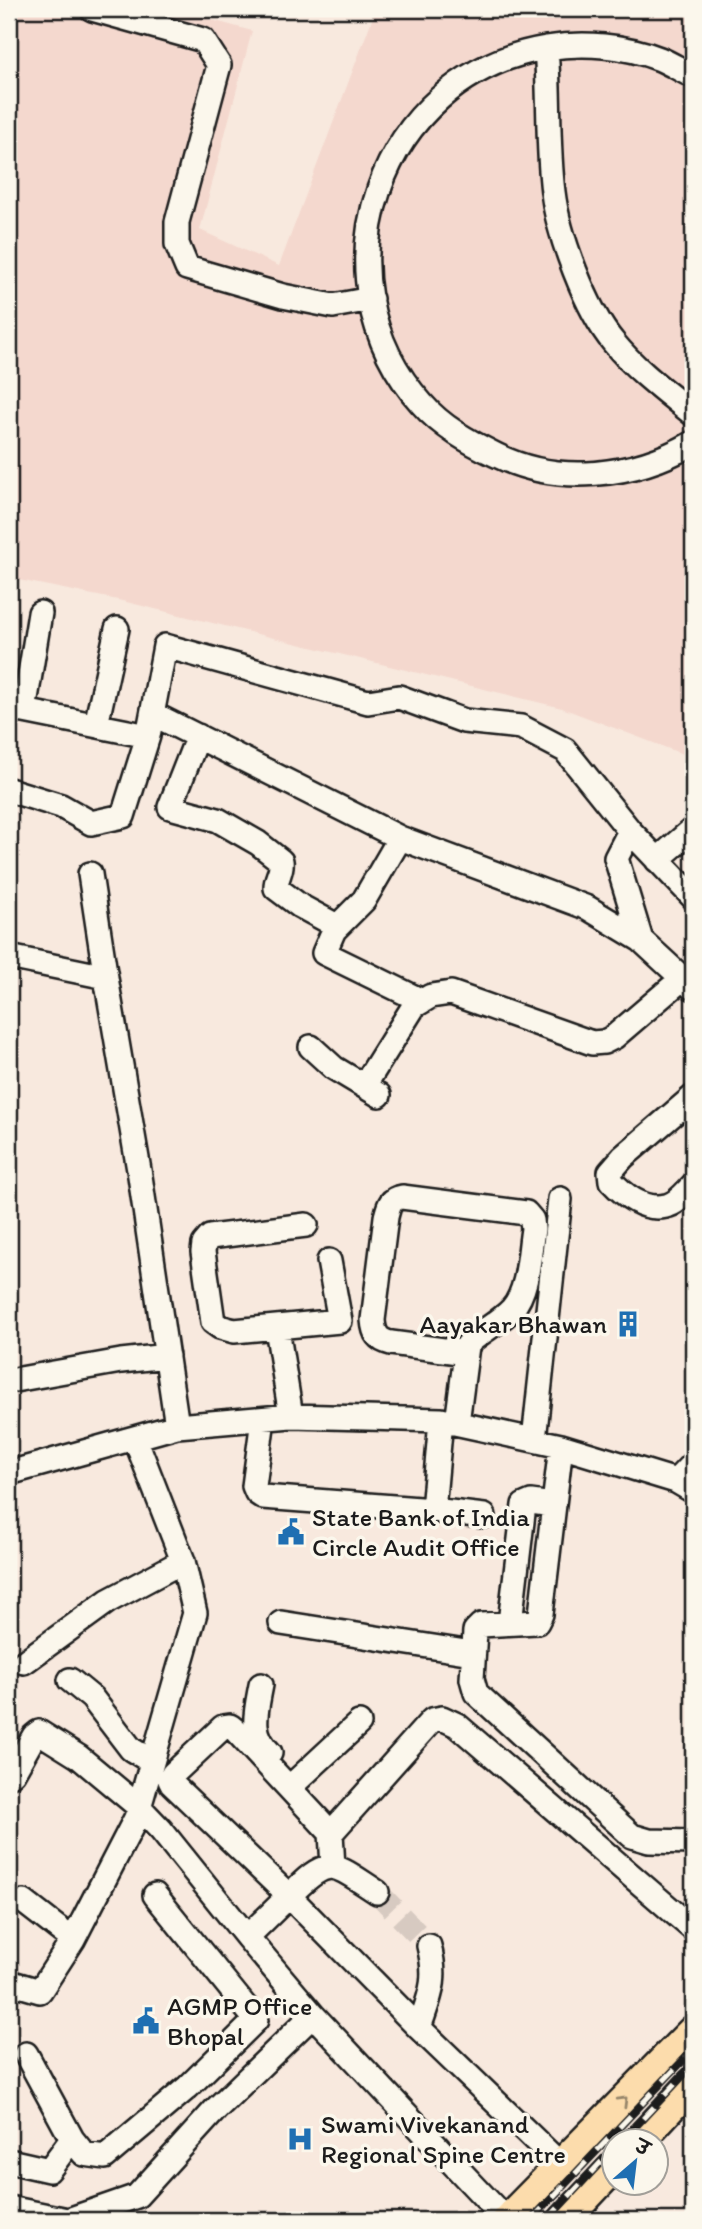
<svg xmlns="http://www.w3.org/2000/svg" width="702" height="2229" font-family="Itim,'Playpen Sans Deva',sans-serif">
<rect width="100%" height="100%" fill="#f8e9de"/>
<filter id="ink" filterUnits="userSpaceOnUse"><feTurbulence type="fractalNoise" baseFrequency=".0143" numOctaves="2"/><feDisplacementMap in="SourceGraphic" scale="14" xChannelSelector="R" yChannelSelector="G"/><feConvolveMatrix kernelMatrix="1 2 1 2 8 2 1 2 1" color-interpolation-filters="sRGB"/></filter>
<g filter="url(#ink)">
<!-- built -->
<path fill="#f4d8ce" d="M9,9H172L252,31L200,230L279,266L376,9H693V758L562,708L118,600L9,578Z"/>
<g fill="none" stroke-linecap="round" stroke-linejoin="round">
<!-- minor-tunnel -->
<path stroke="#d7cac1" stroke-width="23" stroke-dasharray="23 11" stroke-linecap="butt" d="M377,1892L429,1946"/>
<!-- minor casing -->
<g stroke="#1c1c1c" stroke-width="28">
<path id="minor" d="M92,9L203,40L219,65L177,222V244L187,268L283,296L333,306L371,299
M546,48C550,96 547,144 553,192C558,234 586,310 614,343C636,370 666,392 693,414
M693,76C682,71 672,64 660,59C625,45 583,42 546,48C379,76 309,278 422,404C442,427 469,442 496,455C558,486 634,477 693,443
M9,708L148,736
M24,711L40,613
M153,714L400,838L588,908L641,940L693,988
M96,725L117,629
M198,736L170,807L218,820L258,843L281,861C283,870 275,879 276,888L300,906L337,926
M9,790L61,806L91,823L123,816L148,736L165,646L368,702L399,697L464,721L521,727L565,750L630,831L693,897
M630,831L616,858L641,940
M400,838L364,900L334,930L324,953L422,1001
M657,860L693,829
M90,874L104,966L140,1176L177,1426
M9,957L106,977
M311,1047L334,1068L379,1095
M364,1086L414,1006L431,996L451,993L592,1043L604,1042L614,1037L683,978
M693,1097L623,1157L610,1172L611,1181C625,1196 644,1211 666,1206C677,1204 686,1192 693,1185
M306,1225L210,1237L204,1244L203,1252L213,1322L220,1327L234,1331L340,1321L329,1261
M277,1328L291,1416
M9,1381L121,1361L167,1356
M263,1419L254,1486L257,1493L263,1497L433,1510L484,1516
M457,1423L467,1346L472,1340C484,1330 501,1321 512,1309C529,1290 529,1253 533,1229L532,1220L526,1213L402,1197C390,1199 389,1205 386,1217L373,1320C374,1334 378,1340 391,1343L466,1353
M534,1440L560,1199
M561,1446L541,1614L537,1622L481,1625L475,1631L472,1679L476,1693L632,1836L649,1841L693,1842
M9,1473L177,1426L291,1416L441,1420L561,1446L676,1481L693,1491
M676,1481L693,1463
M433,1510L441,1420
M281,1623L472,1653
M510,1623L524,1505L531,1502L553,1505
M24,1662L108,1601L183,1561
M70,1680L92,1698L131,1749L152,1762
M261,1685C256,1712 249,1733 270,1753
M9,1776L13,1773L34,1736L39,1732L79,1757L139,1807L161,1830L247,1937L313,2015L506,2220
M289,1788L359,1723
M331,1833L432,1720L442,1718L457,1725L693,1929
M377,1892C332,1863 330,1854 289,1896L419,2028L560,2164
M24,1902L73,1940
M247,1937L289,1896L172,1784L170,1780L173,1774L223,1727L230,1726L235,1730L331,1833L333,1867
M9,1982L40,1991L73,1940L136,1818L195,1613L183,1561L135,1438
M419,2028C430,1995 438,1981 429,1946
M26,2054L72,2139L84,2154L105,2157L188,2087L256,2020L155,1895
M9,2161L49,2170L72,2139
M9,2208L68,2220L137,2196L215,2110L313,2015"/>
</g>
<!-- major casing -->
<g stroke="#1c1c1c" stroke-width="35">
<path id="major" d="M638,2142L693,2083
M507,2220L693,2031
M564,2220L614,2167"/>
</g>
<!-- minor -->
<use href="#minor" stroke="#fbf7ec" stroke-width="23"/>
<!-- major -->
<use href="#major" stroke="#fcdcac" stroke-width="30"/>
<!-- rail casing -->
<g stroke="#1c1c1c" stroke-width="8">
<path id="rail" d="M621,2142L693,2065
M531,2220L693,2050
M547,2220L614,2148"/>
</g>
<!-- rail -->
<use href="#rail" stroke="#fbf7ec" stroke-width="5" stroke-dasharray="16" stroke-linecap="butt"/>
</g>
<!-- one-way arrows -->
<defs><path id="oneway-chevron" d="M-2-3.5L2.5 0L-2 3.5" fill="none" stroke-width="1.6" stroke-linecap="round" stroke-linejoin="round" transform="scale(1.75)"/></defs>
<use stroke="#97866b" href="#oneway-chevron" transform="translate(623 2101) rotate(-45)"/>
</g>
<!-- icons -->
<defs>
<g id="building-bare" transform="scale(2.1)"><path d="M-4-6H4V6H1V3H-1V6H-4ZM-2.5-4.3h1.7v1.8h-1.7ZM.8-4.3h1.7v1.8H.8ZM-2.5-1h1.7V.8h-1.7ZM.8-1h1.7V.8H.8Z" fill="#1f6fb2" stroke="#fbf7ec" stroke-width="2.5" paint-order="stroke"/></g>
<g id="civic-bare" transform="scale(2.1)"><path d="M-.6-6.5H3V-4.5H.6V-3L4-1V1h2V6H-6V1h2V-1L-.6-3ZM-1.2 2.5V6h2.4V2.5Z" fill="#1f6fb2" stroke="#fbf7ec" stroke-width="2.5" paint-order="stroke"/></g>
<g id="hospital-bare" transform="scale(2.1)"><path d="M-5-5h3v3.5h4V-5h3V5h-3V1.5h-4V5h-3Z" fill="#1f6fb2" stroke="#fbf7ec" stroke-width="2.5" paint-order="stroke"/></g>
</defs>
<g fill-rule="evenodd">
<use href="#building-bare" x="628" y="1324"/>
<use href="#civic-bare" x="291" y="1532"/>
<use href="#civic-bare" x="146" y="2021"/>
<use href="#hospital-bare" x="300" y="2139"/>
</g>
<g text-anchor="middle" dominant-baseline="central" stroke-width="7" stroke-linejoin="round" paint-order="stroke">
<!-- poi labels -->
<g font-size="26" fill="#1c1c1c" stroke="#fbf7ec" text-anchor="start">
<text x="607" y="1324" text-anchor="end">Aayakar Bhawan</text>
<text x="312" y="1517">State Bank of India<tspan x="312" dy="30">Circle Audit Office</tspan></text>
<text x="167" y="2006">AGMP Office<tspan x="167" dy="30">Bhopal</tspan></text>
<text x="321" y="2124">Swami Vivekanand<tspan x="321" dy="30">Regional Spine Centre</tspan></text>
</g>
</g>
<!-- margin -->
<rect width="702" height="2229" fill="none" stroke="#fbf7ec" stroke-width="35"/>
<rect x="18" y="18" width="667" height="2194" fill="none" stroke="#1c1c1c" stroke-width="2.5" filter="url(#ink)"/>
<!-- north arrow -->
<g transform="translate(635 2162) rotate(28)"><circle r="33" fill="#fbf7ec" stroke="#a29f99" stroke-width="2"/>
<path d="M0-5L12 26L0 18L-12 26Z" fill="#1f6fb2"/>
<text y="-10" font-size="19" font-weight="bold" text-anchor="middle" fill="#1c1c1c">उ</text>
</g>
</svg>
